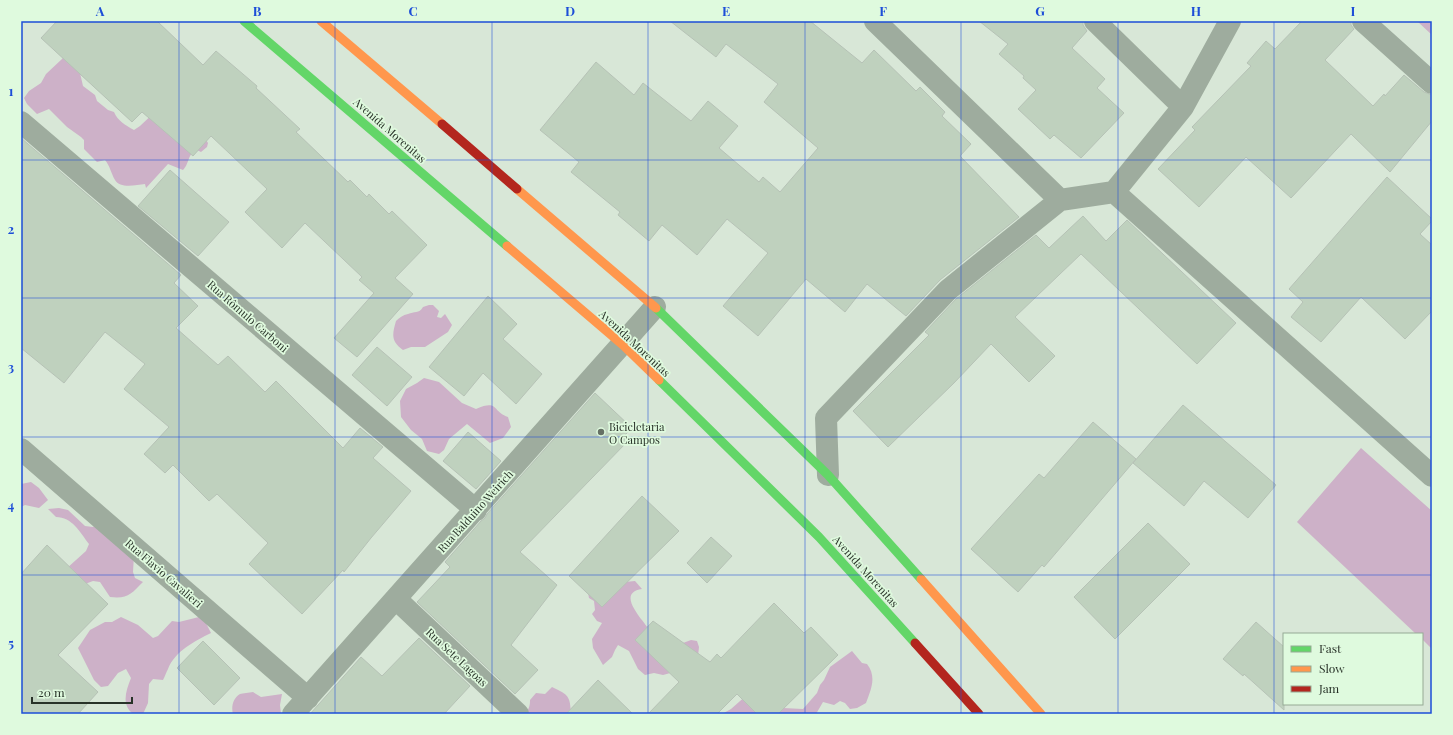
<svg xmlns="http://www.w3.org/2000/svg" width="1453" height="735" font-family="'Playfair Display',serif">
<rect width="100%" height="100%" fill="#d8e7d7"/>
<!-- forest -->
<path fill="#cdb1c8" d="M1417,21H1432V35Z
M67,53L80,73L83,86L95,95L97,101L108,110L114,112C118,121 125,125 134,130L140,126L157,110L202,134L208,143L207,147L201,152L197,150C187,154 190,163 183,170L168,164L146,188L145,184C136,185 120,189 115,180C111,173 110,166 105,160L97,162L84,149V140L81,137L67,127L49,109L37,114L27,104L24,98L29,91L41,83L46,74L62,59Z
M429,305H433L439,311L437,317L441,318L445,314L452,325L448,332L425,347H411L403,350C391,341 392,335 396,321C399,318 403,315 408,314C414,311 419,314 423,307Z
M424,378L439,382L462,403L476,409C499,399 492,412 508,417L511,427L503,438L490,443L467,424L449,439L444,450L439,454L427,451L422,439L411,430L401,417L400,401L406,389L417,383Z
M1361,448L1432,511V649L1422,639V634H1416L1297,522Z
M31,482L39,488L48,500L39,508L25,505L21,507V484Z
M59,508L68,510L85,526L93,527L101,521L134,555L133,572L135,578L143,582C131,594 128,599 110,597L100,582L93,581L85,584L66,569L86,551L89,544C80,532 72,517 56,517L48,509Z
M635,581L642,589C621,592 634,609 641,619C644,622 647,628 651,630C661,635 673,639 683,643L691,640L697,641L699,647L698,656L674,672L663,675L654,673L645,675L638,669L629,651L618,645L615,650L612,657L603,665L593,648L592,639L602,623L597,621L592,614L595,610L594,601L589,598L588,593L625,582Z
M121,617L138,625L153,638L158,636L172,621L179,622L199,617L206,623L211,633C195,641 175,651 168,669C166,673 165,676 163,680L153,679L149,684L148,703L143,714H133C121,704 126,691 131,678L126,669L118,673L108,686L101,687L94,680L78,648L90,630L105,622H112Z
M852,651L862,663L867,664C877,677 871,689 866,703L857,708L850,709L845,703L840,701L834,705L823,702L816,714H722L731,709L748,694L783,708L803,709L817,693L820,685L824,680L830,667Z
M552,687C569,695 570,696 571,714H524C529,710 530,706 530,700L536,693L545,694Z
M253,692L261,697L282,694L280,705L281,714H233C231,707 233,698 240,694C243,693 249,693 253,692Z"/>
<!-- building -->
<path fill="#bfd1be" stroke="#b6c2b6" d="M57,21H157L203,65L216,51L257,86L256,88L300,129L296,132L348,182L350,180L367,197L369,194L389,214L392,211L427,245L395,278L413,294L357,357L334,338L374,293L359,280L362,277L305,223L282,248L245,212L267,189L211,136L193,156L142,112L132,122L41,38Z
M670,21H810L862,63L874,50L916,91L920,87L945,112L942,116L971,144L960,156L1019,217L940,280L906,316L867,284L845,312L806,279L758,336L723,306L768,253L727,219L697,255L662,225L649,241L618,215L620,212L571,172L579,162L540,130L596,62L634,95L643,83L691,121L708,101L738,126L719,148L759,182L763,177L780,192L818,148L764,102L778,84L726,44L716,57Z
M979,21H1083V25L1087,31L1072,48L1105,79L1097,88L1124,113L1081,158L1054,135L1050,139L1018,109L1036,90L1023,78L1024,76L999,54L1008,44Z
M1302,21H1351V25L1354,29L1325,60L1373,106L1384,94L1385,96L1404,75L1424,92L1432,95V121L1390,172L1351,134L1291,198L1246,157L1199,207L1158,169L1195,130L1192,127L1251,66L1247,63L1266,41L1275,49Z
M21,138L181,275L174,283L198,306L176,328L218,365L228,356L265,392L276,381L343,448L360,428L383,447L373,458L411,491L371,538L344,572L343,570L302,614L249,564L268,543L217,494L209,501L173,465L165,473L144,454L169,427L124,389L145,364L105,332L64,383L21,348Z
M170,170L229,222L198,256L138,206Z
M1387,177L1432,219V221L1420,234L1432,245V311L1405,339L1361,297L1321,342L1291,317L1303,302L1289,289Z
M1083,216L1106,241L1127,220L1236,323L1197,364L1081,254L1015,317L1055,356L1029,382L991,344L954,383L888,447L853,411L929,335L925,332L956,299L1036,235L1049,248Z
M488,296L517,324L503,339L542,374L516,404L483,373L464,396L429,367Z
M377,347L412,377L387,406L352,375Z
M595,393L632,428L623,437L627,442L520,552L557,585L511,645L538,670L515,694L417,602L450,567L445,562L481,521L485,518L487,514Z
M1183,405L1276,485L1248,518L1204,481L1184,506L1133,463Z
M1093,422L1136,459L1044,567L1042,565L1018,592L971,549L1039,474L1044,478Z
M468,432L501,461L476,489L443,461Z
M642,496L679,531L602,607L569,576Z
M1148,523L1190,564L1115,639L1074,597Z
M711,537L732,556L707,583L687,563Z
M47,545L108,604L58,655L98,692L78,714H21V574Z
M774,603L804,633L811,627L838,655L778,714H757L737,694L717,714H648L679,682L635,640L653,621L710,662L717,654L721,658Z
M1256,622L1284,647V710L1244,674L1243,676L1223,659Z
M419,638L470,686L444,714H310L361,657L382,676Z
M203,641L240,678L214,705L177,668Z
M598,680L633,714H566Z"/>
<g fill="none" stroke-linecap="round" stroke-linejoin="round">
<!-- street -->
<path stroke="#9eac9e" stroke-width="22" d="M875,21L1060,200
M1095,21L1183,107
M1363,21L1432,83
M21,122L476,510
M1114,192L1432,476
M21,449L308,698
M828,475L826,418L948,290L1060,200L1114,192L1183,107L1230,21
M396,599L518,714
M293,714L655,307"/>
<!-- fast -->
<path stroke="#63d668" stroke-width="9" d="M244,21L507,246
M656,308L828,475L921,579
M659,380L819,537L915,643"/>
<!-- slow -->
<path stroke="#ff974d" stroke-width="9" d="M321,21L442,124
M517,189L656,308
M507,246L623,345L659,380
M921,579L1041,714"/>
<!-- jam -->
<path stroke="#b3261e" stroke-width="9" d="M442,124L517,189
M915,643L979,714"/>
</g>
<!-- grid -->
<path fill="none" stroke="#1d4ed8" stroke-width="1" stroke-opacity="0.55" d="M179,21V714M335,21V714M492,21V714M648,21V714M805,21V714M961,21V714M1118,21V714M1274,21V714M21,160H1432M21,298H1432M21,437H1432M21,575H1432"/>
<!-- markers -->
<circle fill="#667165" stroke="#dffade" stroke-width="1.5" cx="601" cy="432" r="4"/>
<g text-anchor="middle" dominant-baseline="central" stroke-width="3.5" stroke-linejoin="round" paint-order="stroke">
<!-- street labels -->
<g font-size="11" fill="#283228" stroke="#dffade">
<text transform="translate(390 130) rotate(41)">Avenida Morenitas</text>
<text transform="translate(248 316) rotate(41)">Rua Rômulo Carboni</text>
<text transform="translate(635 343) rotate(43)">Avenida Morenitas</text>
<text transform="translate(475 511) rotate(-48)">Rua Balduino Weirich</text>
<text transform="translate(866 571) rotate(48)">Avenida Morenitas</text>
<text transform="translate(164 573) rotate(41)">Rua Flavio Cavalieri</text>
<text transform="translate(457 657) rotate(43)">Rua Sete Lagoas</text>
</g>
<!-- poi labels -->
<g font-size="11" fill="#283228" stroke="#dffade" text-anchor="start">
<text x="609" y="426">Bicicletaria<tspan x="609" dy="13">O Campos</tspan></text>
</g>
</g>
<!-- border -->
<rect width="1453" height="735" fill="none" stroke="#dffade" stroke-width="44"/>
<!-- legend -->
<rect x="1283" y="633" width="140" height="72" fill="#dffade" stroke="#96aa95"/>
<rect x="1291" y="646" width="20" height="6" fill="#63d668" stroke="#96aa95"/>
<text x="1319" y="653" font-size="12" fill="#283228">Fast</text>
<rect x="1291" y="666" width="20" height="6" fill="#ff974d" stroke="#96aa95"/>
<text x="1319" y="673" font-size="12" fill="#283228">Slow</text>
<rect x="1291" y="686" width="20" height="6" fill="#b3261e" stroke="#96aa95"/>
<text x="1319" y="693" font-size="12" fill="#283228">Jam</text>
<!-- scale -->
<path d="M32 697v6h100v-6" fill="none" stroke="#283228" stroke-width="2"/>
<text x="38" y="697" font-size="12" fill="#283228" stroke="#dffade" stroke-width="3" paint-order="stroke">20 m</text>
<rect x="22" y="22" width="1409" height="691" fill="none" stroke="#1d4ed8" stroke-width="1.5"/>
<g font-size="13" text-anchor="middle" font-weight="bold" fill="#1d4ed8">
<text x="100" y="16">A</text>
<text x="257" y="16">B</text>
<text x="413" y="16">C</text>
<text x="570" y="16">D</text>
<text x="726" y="16">E</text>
<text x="883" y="16">F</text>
<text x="1040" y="16">G</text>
<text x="1196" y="16">H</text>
<text x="1353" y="16">I</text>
<text x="11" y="96">1</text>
<text x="11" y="234">2</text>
<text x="11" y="372">3</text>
<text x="11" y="510">4</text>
<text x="11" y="648">5</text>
</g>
</svg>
